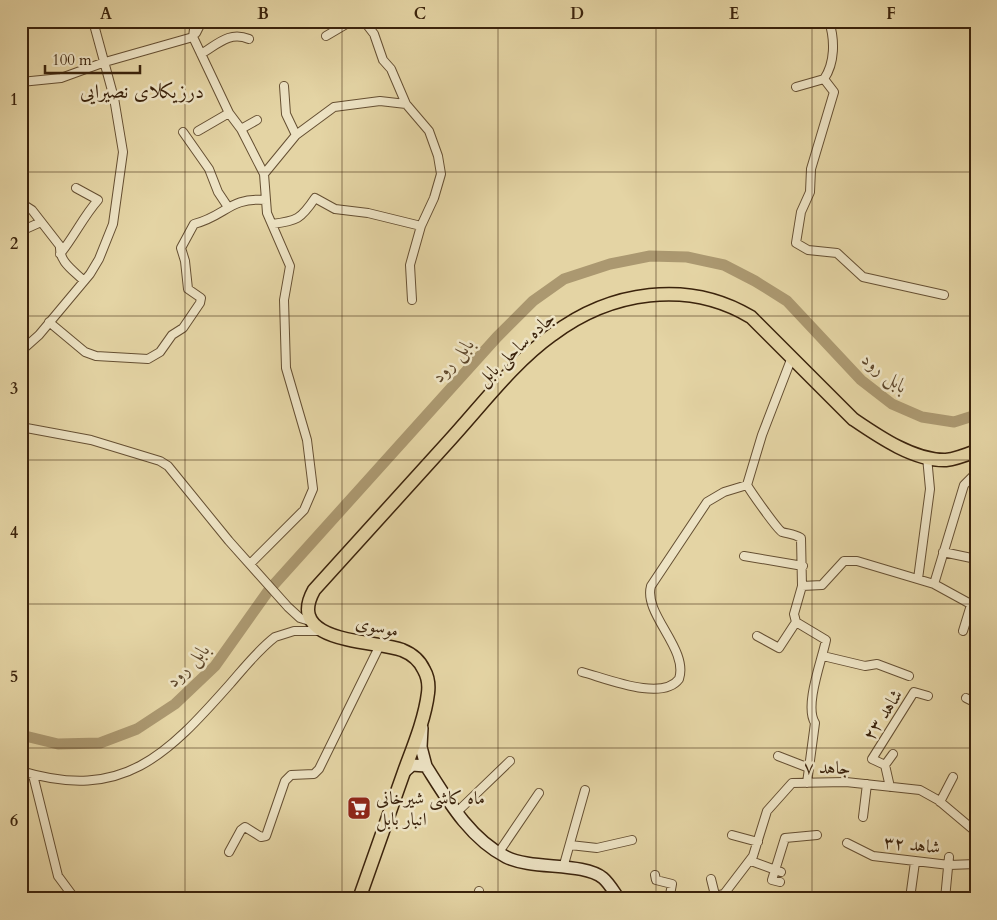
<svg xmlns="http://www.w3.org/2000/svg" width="997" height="920" font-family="Cardo,Amiri,serif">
<rect width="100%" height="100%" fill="#e4d4a4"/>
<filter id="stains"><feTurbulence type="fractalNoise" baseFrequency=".004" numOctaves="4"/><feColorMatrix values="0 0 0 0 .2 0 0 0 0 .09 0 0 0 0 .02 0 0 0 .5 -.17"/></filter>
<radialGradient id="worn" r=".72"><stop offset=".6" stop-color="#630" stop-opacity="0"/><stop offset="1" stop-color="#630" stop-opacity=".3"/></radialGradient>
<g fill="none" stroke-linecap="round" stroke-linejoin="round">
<!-- river -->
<path stroke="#ab9870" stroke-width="11" d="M21,735L58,744L100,743L137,729L175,704L215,666L269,590L497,337L533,301L564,279L610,264L650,256L687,257L724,265L755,281L787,301L861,380L892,404L922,417L954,422L976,415"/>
<!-- street casing -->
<g stroke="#654f32" stroke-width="10">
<path id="street" d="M195,21L193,37L229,113L241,129L264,174L267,213L290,266L284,300L286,368L307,440L313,489L304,510L250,564
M364,21L374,34L383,60L391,69L406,104
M829,21C835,40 835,63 824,79L834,92L811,169L810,192L801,212L796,243L808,250L837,253L863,277L944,295
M196,33L202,21
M326,36L348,23L355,21
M201,54C218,44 229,31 249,39
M21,82L61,78L105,62L193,37
M284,86L286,114L296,135
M796,87L824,79
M241,129L257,120
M198,131L229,113
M183,132L209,169L218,192L228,207
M264,174L296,135L334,107L380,101L406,104L429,131L438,156L441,174L434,198L421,226L410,265L412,300
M21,203L32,210L60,246C59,262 73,270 84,281
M272,224C297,221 301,219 315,198L335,209L368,213L421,226
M21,231L41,222
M60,254C74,237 83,217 98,200L76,188
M49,322L85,352L96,356L148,359L160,352L172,335L183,328L200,303L201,298L188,289L185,261L181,248L194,224C226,216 229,197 266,200
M21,351L39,335L90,274L99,259L113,224L123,152L114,98L93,21
M21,427L91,440L160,461L168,466L229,541L288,607L300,618L313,622
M747,485C751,492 777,529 782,532C789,534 794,534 801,538L802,586L794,614L796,622L826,640C822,660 804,706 815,723L807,783
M943,552L976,559
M744,556L803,566
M918,579L930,489L927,457
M934,584L964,485L976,473
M802,586L822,585L844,561H857L934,584L976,607
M963,631L971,605
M757,636L779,648L796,622
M823,656L865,666L877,664L909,676
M582,672C605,678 662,702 679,679C689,649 643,614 651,586L707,502L724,492L747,485L762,435L792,357
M966,698L976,703
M778,756L809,768
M885,765L893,754
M21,771C123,802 167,755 230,684C244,668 258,650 275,637L294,631H322
M33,775L58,876L75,899
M890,787L885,765L872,759L914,692L928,696
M940,802L953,777
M21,804L24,807L21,810
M456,813L510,761
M863,817L867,784
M732,835L758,842
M847,843L873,856L949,865L976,864
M570,845L597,848L632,840
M229,852L241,830L245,827L261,837L266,836L285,781L291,775L314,774L319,769L380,645
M499,852L539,793
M751,861L781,872
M563,868L585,790
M655,875L656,880L672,884L670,895L681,899
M711,879L715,895
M780,882L772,880L785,838L817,835
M911,891L915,862
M724,894L753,856L767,811L792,783L846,782L920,790L938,800L976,832
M477,899L479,891
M702,899L724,894L735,899
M945,899L949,857"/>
</g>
<!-- secondary casing -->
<g stroke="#3b230c" stroke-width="14">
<path id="secondary" d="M426,766C447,799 469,838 506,857C532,870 583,862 603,878C609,883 614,892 619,899
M404,772L412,765L426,766L421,747L422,728"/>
</g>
<!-- primary casing -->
<g stroke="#3b230c" stroke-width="15">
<path id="primary" d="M359,899C374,856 390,812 405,769C414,745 425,718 428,693C429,685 428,677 424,670C420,661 412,654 402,650C375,640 284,644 314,590C359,540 404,490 449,441C482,405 513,363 552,335C610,291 688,279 751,317L853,419C878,436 914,461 946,460C956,459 966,455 976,451"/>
</g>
<!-- street -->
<use href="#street" stroke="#ede3c4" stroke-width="8"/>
<!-- secondary -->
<use href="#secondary" stroke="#ede3c4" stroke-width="11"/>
<!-- primary -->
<use href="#primary" stroke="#e4d4a4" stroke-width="12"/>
</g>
<!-- grid -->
<path fill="none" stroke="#3b230c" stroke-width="1" stroke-opacity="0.55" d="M185,21V899M342,21V899M498,21V899M656,21V899M812,21V899M21,172H976M21,316H976M21,460H976M21,604H976M21,748H976"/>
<!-- icons -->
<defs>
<g id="supermarket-square" transform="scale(1.25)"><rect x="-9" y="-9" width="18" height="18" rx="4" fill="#8f2418" stroke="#ede3c4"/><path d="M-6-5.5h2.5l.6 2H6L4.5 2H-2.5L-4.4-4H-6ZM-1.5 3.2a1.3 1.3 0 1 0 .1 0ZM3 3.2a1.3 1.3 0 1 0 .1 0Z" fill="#fff"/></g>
</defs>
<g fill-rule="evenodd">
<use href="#supermarket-square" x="359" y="808"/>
</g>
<g text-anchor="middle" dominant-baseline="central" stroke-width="5" stroke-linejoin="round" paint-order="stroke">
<!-- street labels -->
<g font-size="18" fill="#3b230c" stroke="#ede3c4">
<text transform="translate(516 349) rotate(-43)">جاده ساحلی بابل</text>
<text transform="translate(377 627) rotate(12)">موسوی</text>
<text transform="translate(883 715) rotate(-57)">شاهد ۲۳</text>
<text transform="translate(827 768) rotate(1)">جاهد ۷</text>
<text transform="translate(912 845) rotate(6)">شاهد ۳۲</text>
</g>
<!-- poi labels -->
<g font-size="18" fill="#3b230c" stroke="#ede3c4" text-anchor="start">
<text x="376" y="798">ماه کاشی شیرخانی<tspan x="376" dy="21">انبار بابل</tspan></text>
</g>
<!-- water labels -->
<g font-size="19" font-style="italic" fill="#5d462a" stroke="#ede3c4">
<text transform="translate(453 360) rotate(-48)">بابل رود</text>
<text transform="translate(885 373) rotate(38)">بابل رود</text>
<text transform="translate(188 665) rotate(-46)">بابل رود</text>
</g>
<!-- quarter labels -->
<g font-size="20" fill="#3b230c" stroke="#ede3c4">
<text x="142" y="91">درزیکلای نصیرایی</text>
</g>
</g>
<!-- margin -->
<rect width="997" height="920" fill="none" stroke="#e4d4a4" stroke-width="55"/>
<!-- scale -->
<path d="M45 65v8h95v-8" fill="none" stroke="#3b230c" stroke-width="2.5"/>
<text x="52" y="65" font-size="15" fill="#3b230c" stroke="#ede3c4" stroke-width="4" paint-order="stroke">100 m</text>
<rect x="28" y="28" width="942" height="864" fill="none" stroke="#3b230c" stroke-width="2"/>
<g font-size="16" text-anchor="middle" font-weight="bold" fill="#3b230c">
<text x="106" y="19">A</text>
<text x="263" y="19">B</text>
<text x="420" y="19">C</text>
<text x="577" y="19">D</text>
<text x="734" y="19">E</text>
<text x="891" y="19">F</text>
<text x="14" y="105">1</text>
<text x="14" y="249">2</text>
<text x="14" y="394">3</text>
<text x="14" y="538">4</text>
<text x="14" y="682">5</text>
<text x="14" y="826">6</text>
</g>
<rect width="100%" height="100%" filter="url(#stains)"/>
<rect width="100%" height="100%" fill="url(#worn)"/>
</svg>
